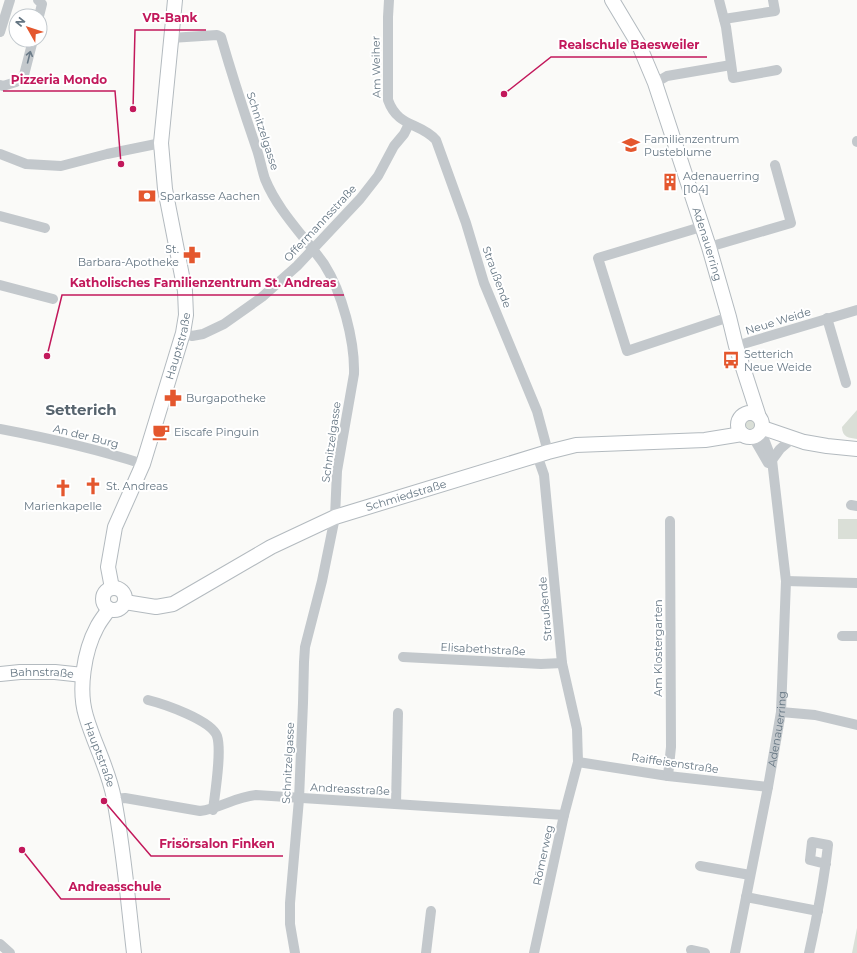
<svg xmlns="http://www.w3.org/2000/svg" width="857" height="953" font-family="Montserrat,sans-serif">
<rect width="100%" height="100%" fill="#fafaf8"/>
<!-- green -->
<path fill="#dadfd7" d="M857,410V439C849,438 842,437 842,427Z
M744.5 424a5.5 5.5 0 1 1 11 0a5.5 5.5 0 1 1-11 0Z
M838,519H857V539H838Z
M857,928V953H852Z"/>
<g fill="none" stroke-linecap="round" stroke-linejoin="round">
<!-- secondary casing -->
<g stroke="#b3babf" stroke-width="16">
<g id="secondary">
<path id="s2" d="M612,0L639,45L655,83L709,247L729,317L736,346L758,414"/>
<circle cx="750" cy="425" r="12"/>
<path d="M763,428L804,442L827,446L857,449"/>
<circle cx="114" cy="599" r="11"/>
<path id="s3" d="M112,588L108,567L115,527L143,464L183,333L186,315L185,291L165,189L161,143L175,0"/>
<path id="s4" d="M125,602L156,607L173,604L271,547L335,517L548,452L576,445L705,440L742,434"/>
<path id="s5" d="M109,609C105,615 100,621 97,627C84,651 78,690 86,716C94,744 109,770 114,799C124,850 128,902 134,953"/>
<path id="s6" d="M0,674L20,672H55L83,675"/>
</g>
</g>
<!-- street -->
<g stroke="#c3c8cc" stroke-width="10">
<path d="M38,0L42,4L39,16"/>
<path d="M389,0L388,17V100C398,128 420,122 436,140L466,223L484,283L537,411L548,452"/>
<path d="M719,0L726,27L733,78L777,70"/>
<path d="M724,19L775,11L773,0"/>
<path d="M0,32L10,0"/>
<path d="M171,38L217,35L221,37C232,75 244,112 257,150C260,159 262,170 265,179C278,211 304,236 324,264C342,292 355,341 354,374L337,471L335,517L322,581L305,647L304,662L303,703L299,799L290,903V924L295,953"/>
<path d="M655,83L667,76L731,65"/>
<path d="M0,85L3,86L16,82L24,75L33,40"/>
<path d="M857,141V142"/>
<path d="M0,154L26,164L61,166L107,154L161,143"/>
<path d="M0,216L45,228"/>
<path d="M701,227L598,258L627,351L729,317"/>
<path d="M709,247L791,223L775,165"/>
<path d="M0,285L53,299"/>
<path d="M827,318L846,383"/>
<path d="M183,333L192,336L203,334L224,324L262,297L297,266L360,199L378,176L394,146L404,134L409,124"/>
<path d="M736,346L857,310"/>
<path d="M0,429C48,438 96,449 143,464"/>
<path d="M753,437L768,463"/>
<path d="M772,460L780,449L793,438"/>
<path d="M851,505L857,506"/>
<path d="M786,581L857,583"/>
<path d="M842,636H857"/>
<path d="M403,657L541,664L562,663"/>
<path d="M148,700C164,704 211,720 217,736C222,751 215,793 213,810"/>
<path d="M781,712L815,715L857,725"/>
<path d="M578,762L668,776L768,787"/>
<path d="M668,776L671,747L670,521"/>
<path d="M114,799L125,798L200,811C221,808 235,797 256,795L564,815"/>
<path d="M396,804L398,713"/>
<path d="M700,866L750,875"/>
<path d="M746,897L818,911"/>
<path d="M0,944L10,953"/>
<path d="M691,950L705,953"/>
<path d="M426,953L431,911"/>
<path d="M534,953L564,815L578,762L577,729L562,663L544,475L537,455"/>
<path id="s1" d="M735,953L768,787L781,712L786,581L772,460L761,431"/>
<path d="M809,953C817,917 824,881 828,845L812,842L810,860L826,864"/>
</g>
<!-- secondary -->
<use href="#secondary" stroke="#fff" stroke-width="14"/>
</g>
<!-- one-way arrows -->
<defs><path id="oneway-shaft" d="M-6 0H5M1.5-3L5.5 0L1.5 3" fill="none" stroke-width="1.6" stroke-linecap="round" stroke-linejoin="round"/></defs>
<use stroke="#6a7a87" href="#oneway-shaft" transform="translate(29 57) rotate(-76)"/>
<!-- icons -->
<defs>
<g id="school-bare" transform="scale(1.38)"><path d="M0-5L7-2L0 1L-7-2ZM-4 1L0 2.5L4 1V4Q0 6-4 4Z" fill="#e4572e" stroke="#fff" stroke-width="2.5" paint-order="stroke"/></g>
<g id="building-bare" transform="scale(1.38)"><path d="M-4-6H4V6H1V3H-1V6H-4ZM-2.5-4.3h1.7v1.8h-1.7ZM.8-4.3h1.7v1.8H.8ZM-2.5-1h1.7V.8h-1.7ZM.8-1h1.7V.8H.8Z" fill="#e4572e" stroke="#fff" stroke-width="2.5" paint-order="stroke"/></g>
<g id="bank-bare" transform="scale(1.38)"><path d="M-6-4H6V4H-6ZM0-2.3a2.3 2.3 0 1 0 0 4.6a2.3 2.3 0 1 0 0-4.6Z" fill="#e4572e" stroke="#fff" stroke-width="2.5" paint-order="stroke"/></g>
<g id="pharmacy-bare" transform="scale(1.38)"><path d="M-2-6h4v4h4v4h-4v4h-4v-4h-4v-4h4Z" fill="#e4572e" stroke="#fff" stroke-width="2.5" paint-order="stroke"/></g>
<g id="bus-bare" transform="scale(1.38)"><path d="M-5-6H5V4H4V6H2V4H-2V6H-4V4H-5ZM-3.5-4V0h7V-4ZM-3.5 1.2v1.5H-2V1.2ZM2 1.2v1.5H3.5V1.2Z" fill="#e4572e" stroke="#fff" stroke-width="2.5" paint-order="stroke"/></g>
<g id="cafe-bare" transform="scale(1.38)"><path d="M-5.5-4.5H6V0H3Q3 3.5 0 3.5H-2.5Q-5.5 3.5-5.5 0ZM3-3.2v2h1.7v-2ZM-6 4.5H4V6H-6Z" fill="#e4572e" stroke="#fff" stroke-width="2.5" paint-order="stroke"/></g>
<g id="church-bare" transform="scale(1.38)"><path d="M-1.2-6h2.4v3.5h3.3v2.4h-3.3V6h-2.4V-.1h-3.3v-2.4h3.3Z" fill="#e4572e" stroke="#fff" stroke-width="2.5" paint-order="stroke"/></g>
</defs>
<g fill-rule="evenodd">
<use href="#school-bare" x="631" y="145"/>
<use href="#building-bare" x="670" y="182"/>
<use href="#bank-bare" x="147" y="196"/>
<use href="#pharmacy-bare" x="192" y="255"/>
<use href="#bus-bare" x="731" y="360"/>
<use href="#pharmacy-bare" x="173" y="398"/>
<use href="#cafe-bare" x="161" y="432"/>
<use href="#church-bare" x="93" y="486"/>
<use href="#church-bare" x="63" y="488"/>
</g>
<g text-anchor="middle" dominant-baseline="central" stroke-width="4" stroke-linejoin="round" paint-order="stroke">
<!-- street labels -->
<g font-size="11" fill="#657683" stroke="#fff">
<text transform="translate(376 67) rotate(-91)">Am Weiher</text>
<text transform="translate(263 131) rotate(72)">Schnitzelgasse</text>
<text transform="translate(320 223) rotate(-47)">Offermannsstraße</text>
<text stroke="none"><textPath href="#s2" startOffset="263">Adenauerring</textPath></text>
<text transform="translate(497 277) rotate(70)">Straußende</text>
<text transform="translate(778 321) rotate(-17)">Neue Weide</text>
<text stroke="none"><textPath href="#s3" startOffset="254">Hauptstraße</textPath></text>
<text transform="translate(86 436) rotate(14)">An der Burg</text>
<text transform="translate(331 442) rotate(-82)">Schnitzelgasse</text>
<text stroke="none"><textPath href="#s4" startOffset="307">Schmiedstraße</textPath></text>
<text transform="translate(545 609) rotate(-95)">Straußende</text>
<text transform="translate(658 648) rotate(-90)">Am Klostergarten</text>
<text transform="translate(483 649) rotate(3)">Elisabethstraße</text>
<text stroke="none"><textPath href="#s6" startOffset="42">Bahnstraße</textPath></text>
<text stroke="none"><textPath href="#s1" startOffset="228">Adenauerring</textPath></text>
<text stroke="none"><textPath href="#s5" startOffset="154">Hauptstraße</textPath></text>
<text transform="translate(288 763) rotate(-87)">Schnitzelgasse</text>
<text transform="translate(675 763) rotate(8)">Raiffeisenstraße</text>
<text transform="translate(350 789) rotate(3)">Andreasstraße</text>
<text transform="translate(543 855) rotate(-78)">Römerweg</text>
</g>
<!-- poi labels -->
<g font-size="11" fill="#657683" stroke="#fff" text-anchor="start">
<text x="644" y="139">Familienzentrum<tspan x="644" dy="13">Pusteblume</tspan></text>
<text x="683" y="176">Adenauerring<tspan x="683" dy="13">[104]</tspan></text>
<text x="160" y="196">Sparkasse Aachen</text>
<text x="179" y="249" text-anchor="end">St.<tspan x="179" dy="13">Barbara-Apotheke</tspan></text>
<text x="744" y="354">Setterich<tspan x="744" dy="13">Neue Weide</tspan></text>
<text x="186" y="398">Burgapotheke</text>
<text x="174" y="432">Eiscafe Pinguin</text>
<text x="106" y="486">St. Andreas</text>
<text x="63" y="506" text-anchor="middle">Marienkapelle</text>
</g>
<!-- district labels -->
<g font-size="15" font-weight="bold" fill="#57646e" stroke="#fff">
<text x="81" y="409">Setterich</text>
</g>
</g>
<!-- callouts -->
<path fill="none" stroke="#c2185b" stroke-width="1.5" d="M133 109L135 30H206M504 94L551 57H707M121 164L115 91H3M47 356L62 295H344M104 801L151 856H283M22 850L61 899H170"/>
<g fill="#c2185b" stroke="#fff" stroke-width="1.5">
<circle cx="133" cy="109" r="4"/>
<circle cx="504" cy="94" r="4"/>
<circle cx="121" cy="164" r="4"/>
<circle cx="47" cy="356" r="4"/>
<circle cx="104" cy="801" r="4"/>
<circle cx="22" cy="850" r="4"/>
</g>
<g font-size="12" text-anchor="middle" font-weight="bold" fill="#c2185b" stroke="#fff" stroke-width="4" stroke-linejoin="round" paint-order="stroke">
<text x="170" y="22">VR-Bank</text>
<text x="629" y="49">Realschule Baesweiler</text>
<text x="59" y="84">Pizzeria Mondo</text>
<text x="203" y="287">Katholisches Familienzentrum St. Andreas</text>
<text x="217" y="848">Frisörsalon Finken</text>
<text x="115" y="891">Andreasschule</text>
</g>
<!-- north arrow -->
<g transform="translate(28 28) rotate(309)"><circle r="19" fill="#ffffff" stroke="#c1c8cd"/>
<path d="M0-3L7 15L0 10L-7 15Z" fill="#e4572e"/>
<text y="-6" font-size="11" font-weight="bold" text-anchor="middle" fill="#657683">N</text>
</g>
</svg>
